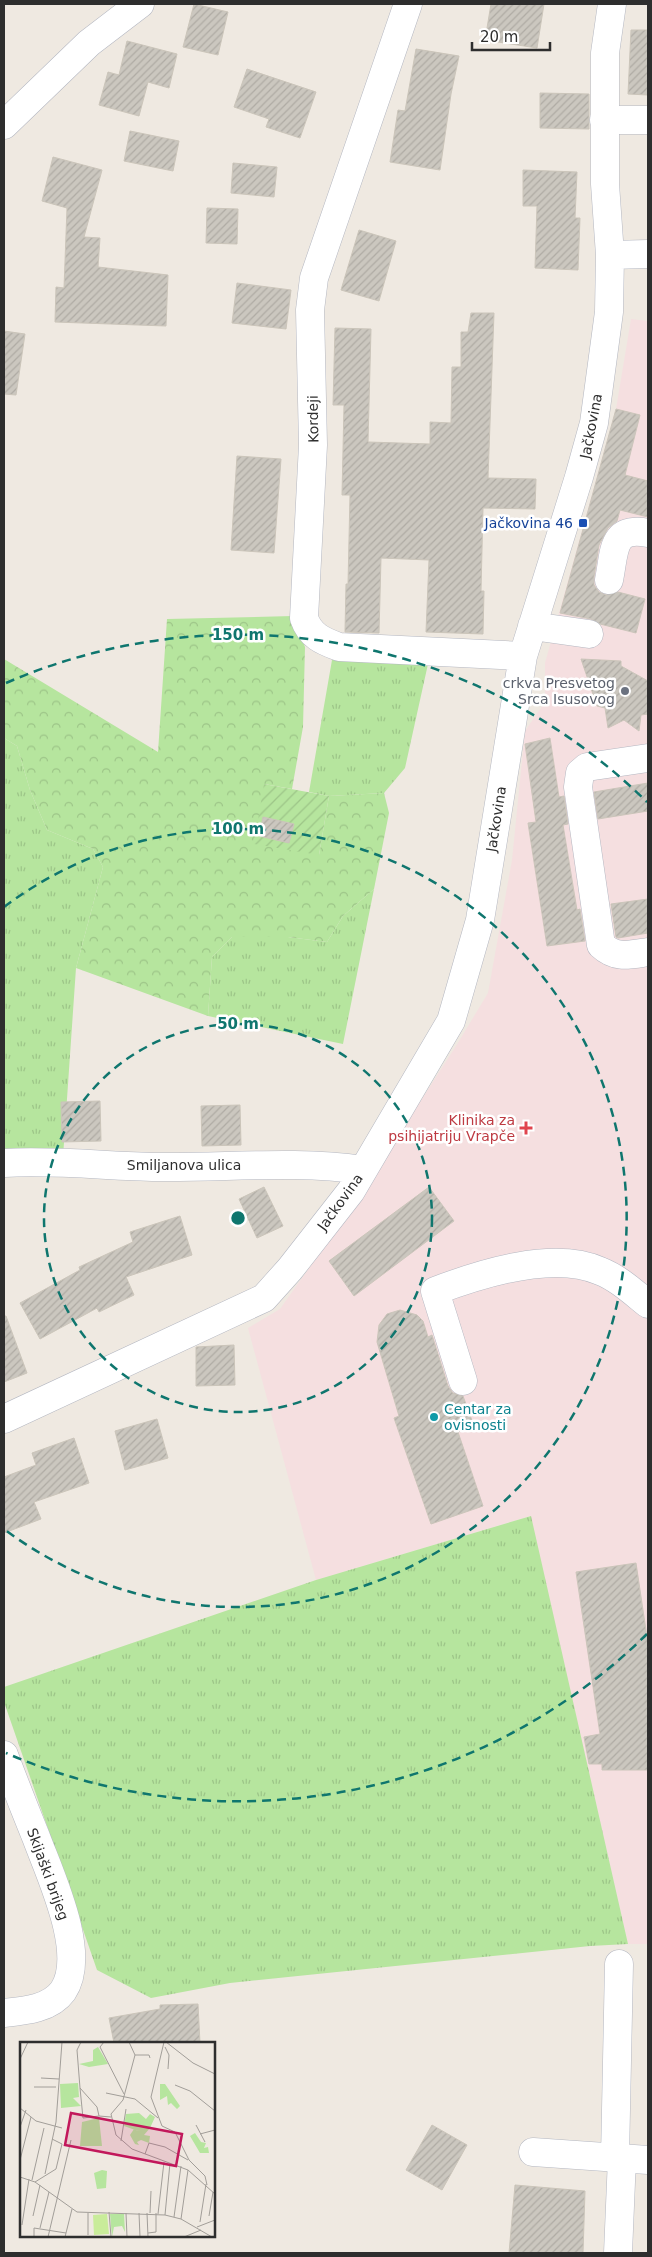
<svg xmlns="http://www.w3.org/2000/svg" width="652" height="2257" font-family="'DejaVu Sans',sans-serif">
<defs>
<pattern id="grass-tufts" width="24" height="20" patternUnits="userSpaceOnUse" patternTransform="scale(1.25)"><rect width="24" height="20" fill="#b6e59e"/><path d="M3 7l-1-3M5 7V3M7 7l1-3M15 17l-1-3M17 17v-4M19 17l1-3" fill="none" stroke="#9dc588"/></pattern>
<pattern id="forest-crowns" width="20" height="18" patternUnits="userSpaceOnUse" patternTransform="scale(1.25)"><rect width="20" height="18" fill="#b6e59e"/><path d="M2 6a3 3 0 1 1 6 0M12 15a3 3 0 1 1 6 0" fill="none" stroke="#9dc588"/></pattern>
<pattern id="garden-furrows" width="10" height="10" patternUnits="userSpaceOnUse" patternTransform="scale(1.25)"><rect width="10" height="10" fill="#b6e59e"/><path d="M-1 1l2-2M0 10L10 0M9 11l2-2" fill="none" stroke="#9dc588"/></pattern>
<pattern id="building-hatch" width="6" height="6" patternUnits="userSpaceOnUse" patternTransform="scale(1.25)"><rect width="6" height="6" fill="#cbc7bf"/><path d="M-1 1l2-2M0 6l6-6M5 7l2-2" fill="none" stroke="#afaba4"/></pattern>
</defs>
<rect width="100%" height="100%" fill="#efe9e1"/>
<!-- medical -->
<path fill="#f5dfe0" d="M631,319L648,321V1944H628L530,1516L316,1580L248,1328L280,1309L351,1209L456,1046L488,993L512,860L525,731L545,702V663L616,409Z"/>
<!-- grass -->
<path fill="url(#grass-tufts)" d="M332,660L428,664L405,768L384,793L329,796L309,792Z
M4,738L17,746L30,790L47,830L93,849L103,867L76,968L63,1157L4,1156Z
M374,889L343,1044L208,1016L212,957L232,937H288L327,942L343,916Z
M531,1516L628,1944L590,1946L230,1983L151,1998L97,1970L4,1702V1687L316,1580Z"/>
<!-- forest -->
<path fill="url(#forest-crowns)" d="M293,616L305,647L303,727L292,789L264,784L319,855L329,796L384,793L389,813L374,889L343,916L327,942L288,937H232L212,957L208,1016L76,968L103,867L93,849L47,830L30,790L17,746L4,738V659L158,752L167,619Z"/>
<!-- garden -->
<path fill="url(#garden-furrows)" d="M264,784L329,796L319,855L254,844Z"/>
<!-- building -->
<path fill="url(#building-hatch)" stroke="#cbc5ba" d="M194,4L228,12L218,55L183,47Z
M491,4H544L537,48L485,40Z
M631,30H648V95L628,94Z
M127,41L177,54L169,88L148,82L139,116L99,105L108,72L119,75Z
M416,49L459,56L451,94L440,170L390,162L398,110L405,111Z
M247,69L316,92L300,138L266,127L269,119L234,107Z
M540,93L589,94V129L540,128Z
M130,131L179,141L173,171L124,161Z
M53,157L102,170L84,237L100,238L98,267L168,275L166,326L55,322L56,287L64,288L67,208L42,201Z
M233,163L277,167L274,197L231,193Z
M523,170L577,172L575,218H580L578,270L535,268L537,206H523Z
M207,208L238,209L237,244L206,243Z
M359,230L396,241L379,301L341,290Z
M237,283L291,290L286,329L232,323Z
M471,313H494L488,478L536,479L535,509L483,508L481,591H484L483,634L426,632L429,560L381,558L379,633L345,632L346,584H348L350,495H342L344,405H333L335,328L371,329L368,442L430,444V422L451,423L452,367H461V332H468Z
M4,331L25,334L16,395L4,394Z
M616,409L640,415L625,475L648,481V517L620,510L617,521L608,528L599,545L594,577V585L599,592L606,595L618,592L645,599L636,633L600,624L591,619L560,613Z
M237,456L281,459L274,553L231,550Z
M581,659L621,661V666L648,681V714L641,715L639,731L624,720L608,728L605,708L597,706Z
M550,738L559,797L564,796L568,824L563,825L577,910L580,909L585,941L547,946L528,823L536,822L525,744Z
M648,783V811L598,819L594,792Z
M263,817L294,824L289,843L259,836Z
M648,899V933L618,938L616,937L611,904Z
M100,1101L101,1141L62,1142L61,1102Z
M240,1105L241,1145L202,1146L201,1106Z
M264,1187L283,1226L257,1238L239,1199Z
M429,1187L454,1221L354,1296L329,1261Z
M180,1216L192,1255L126,1277L134,1295L99,1312L97,1308L40,1339L20,1303L80,1270L79,1267L133,1242L130,1232Z
M400,1310L417,1315L423,1321L428,1337L432,1335L448,1386L453,1393L463,1396L474,1426L458,1432L483,1506L431,1524L394,1418L399,1416L377,1342L379,1325L387,1314Z
M4,1316H6L27,1373L4,1382Z
M234,1345L235,1385L196,1386V1347Z
M157,1419L168,1458L125,1470L115,1431Z
M74,1438L89,1483L34,1502L41,1519L4,1533V1477L36,1465L32,1453Z
M636,1563L648,1644V1770H602V1764H589L584,1737L600,1734L576,1572Z
M198,2004L200,2043H114L109,2018L160,2009V2005Z
M432,2125L467,2145L442,2190L406,2170Z
M515,2185L585,2191L583,2253H509Z"/>
<g fill="none" stroke-linecap="round" stroke-linejoin="round">
<!-- minor casing -->
<g stroke="#b4b7c1" stroke-width="29">
<path id="minor" d="M408,4L314,278L310,310L313,445L304,618C310,636 323,641 339,647L523,656
M604,120H648
M4,125L89,43L140,4
M610,255L648,254
M609,580C615,551 611,526 648,533
M532,626L589,634
M648,758L587,767L580,773L578,787L601,945C616,959 629,955 648,952
M4,1163C55,1160 106,1166 157,1167C226,1168 294,1160 363,1170
M463,1381L435,1291C480,1274 553,1250 600,1271C618,1278 633,1292 648,1304
M4,1419L264,1298L290,1269L351,1191L451,1021L480,920L523,656L579,477L594,423L609,312L610,255L605,184V53L612,4
M4,1755C14,1782 25,1810 36,1837C50,1875 88,1954 63,1991C50,2009 24,2011 4,2013
M533,2152L648,2160
M615,2158L619,1964
M618,2253L622,2158"/>
</g>
<!-- minor -->
<use href="#minor" stroke="#fff" stroke-width="28"/>
</g>
<!-- distance rings -->
<g fill="none" stroke="#0f766e" stroke-width="2.5" stroke-dasharray="9 6">
<circle cx="238" cy="1218" r="194"/>
<path d="M4 907A389 389 0 1 1 4 1529"/>
<path d="M647 1634A583 583 0 0 1 6 1753M6 683A583 583 0 0 1 647 802"/>
</g>
<!-- markers -->
<rect fill="#1a4fb4" stroke="#fff" stroke-width="2" x="578" y="518" width="10" height="10" rx="2.5"/>
<circle fill="#6b7280" stroke="#fff" stroke-width="2" cx="625" cy="691" r="5"/>
<path fill="#e0444e" stroke="#fff" stroke-width="2" d="M523.5 1120.5h5v5h5v5h-5v5h-5v-5h-5v-5h5z"/>
<circle fill="#0f9aa8" stroke="#fff" stroke-width="2" cx="434" cy="1417" r="5"/>
<g text-anchor="middle" dominant-baseline="central" stroke-width="5" stroke-linejoin="round" paint-order="stroke">
<!-- street labels -->
<g font-size="14" fill="#2e2e2e" stroke="#fff">
<text transform="translate(313 419) rotate(-91)">Kordeji</text>
<text transform="translate(591 426) rotate(-79)">Jačkovina</text>
<text transform="translate(496 819) rotate(-81)">Jačkovina</text>
<text x="184" y="1165">Smiljanova ulica</text>
<text transform="translate(340 1202) rotate(-54)">Jačkovina</text>
<text transform="translate(48 1874) rotate(70)">Skijaški brijeg</text>
</g>
<!-- transit labels -->
<g font-size="14" fill="#164399" stroke="#fff" text-anchor="end">
<text x="573" y="523">Jačkovina 46</text>
</g>
<!-- worship labels -->
<g font-size="14" fill="#5b616d" stroke="#fff" text-anchor="end">
<text x="615" y="683">crkva Presvetog<tspan x="615" dy="16">Srca Isusovog</tspan></text>
</g>
<!-- health labels -->
<g font-size="14" fill="#be3a42" stroke="#fff" text-anchor="end">
<text x="515" y="1120">Klinika za<tspan x="515" dy="16">psihijatriju Vrapče</tspan></text>
</g>
<!-- culture labels -->
<g font-size="14" fill="#0d838f" stroke="#fff" text-anchor="start">
<text x="444" y="1409">Centar za<tspan x="444" dy="16">ovisnosti</tspan></text>
</g>
</g>
<!-- overview -->
<g transform="translate(20 2042)">
<rect width="195" height="195" fill="#efe9e1"/>
<path d="M78,5L88,22L69,25L59,22L73,19V8ZM58,41L59,55L53,56L61,64L41,66L40,42ZM119,71L126,77L130,72L135,75L130,86L118,89L104,84L106,72ZM79,76L82,104H60L62,80ZM82,128L87,129L86,146L77,147L74,131ZM90,172H104L105,190L102,184L94,185L92,195Z" fill="#b6e59e"/>
<path d="M140,42H145L160,64L157,67L151,61L148,63L147,54L140,58ZM127,84L130,86L124,93L130,94L129,101L121,98L117,100L119,103L115,102L110,93L114,87L118,89Z" fill="#b6e59e"/>
<path d="M175,91L181,100L186,101L184,106L188,105L189,111H180L170,94Z" fill="#b6e59e"/>
<path d="M87,172L89,192L74,193L73,173Z" fill="#c9ec9a"/>
<path fill="none" stroke="#a29e99" stroke-width="1" d="M61,0L57,8L60,46L77,65L79,74L91,75M84,0L80,5L104,52M109,0L115,13L103,58L91,72L96,93L112,107L168,128L195,152M144,0L131,55L142,84L155,90L169,118L185,134L187,143M146,0L173,21L195,32M145,5L149,13L148,27M115,13H129L130,16M0,17L8,0M21,36L39,37M155,43L170,49L195,69M14,45H36M60,46L63,76L79,74M86,51L115,57L138,76M0,66L16,79L42,86M176,83L185,100M0,85L6,68M180,92L195,88M101,99L106,67M125,112L129,101L145,105L168,118M0,118L11,75M25,132L36,80L42,0M0,135L15,140L57,170L145,173L161,177L192,195M12,138L24,86M15,140L36,127L42,102L32,97M89,170L91,195M68,171V193M106,171L107,195M119,171L120,195M127,171L128,195M130,171L131,149M138,172L144,120M145,173L150,121M13,174L20,143M189,174L193,150M154,175L161,124M161,177L168,128M180,180L186,142M2,183L9,137M177,185L195,178M20,186L29,150M128,191L136,190V171M14,195V186L46,191M28,195L51,98M45,195L52,167M164,195L181,188"/>
<path fill="#c2185b" fill-opacity="0.15" stroke="#c2185b" stroke-width="2.5" d="M51,71L162,92L156,124L45,103Z"/>
<rect width="195" height="195" fill="none" stroke="#2e2e2e" stroke-width="2.5"/>
</g>
<circle cx="238" cy="1218" r="8" fill="#0f766e" stroke="#fff" stroke-width="2.5"/>
<g font-size="15" text-anchor="middle" font-weight="bold" fill="#0f766e" stroke="#fff" stroke-width="5" stroke-linejoin="round" paint-order="stroke">
<text x="238" y="640">150 m</text>
<text x="238" y="834">100 m</text>
<text x="238" y="1029">50 m</text>
</g>
<!-- border -->
<rect width="652" height="2257" fill="none" stroke="#2e2e2e" stroke-width="10"/>
<!-- scale -->
<path d="M472 42v8h78v-8" fill="none" stroke="#2e2e2e" stroke-width="2.5"/>
<text x="480" y="42" font-size="15" fill="#2e2e2e" stroke="#ffffff" stroke-width="4" paint-order="stroke">20 m</text>
</svg>
